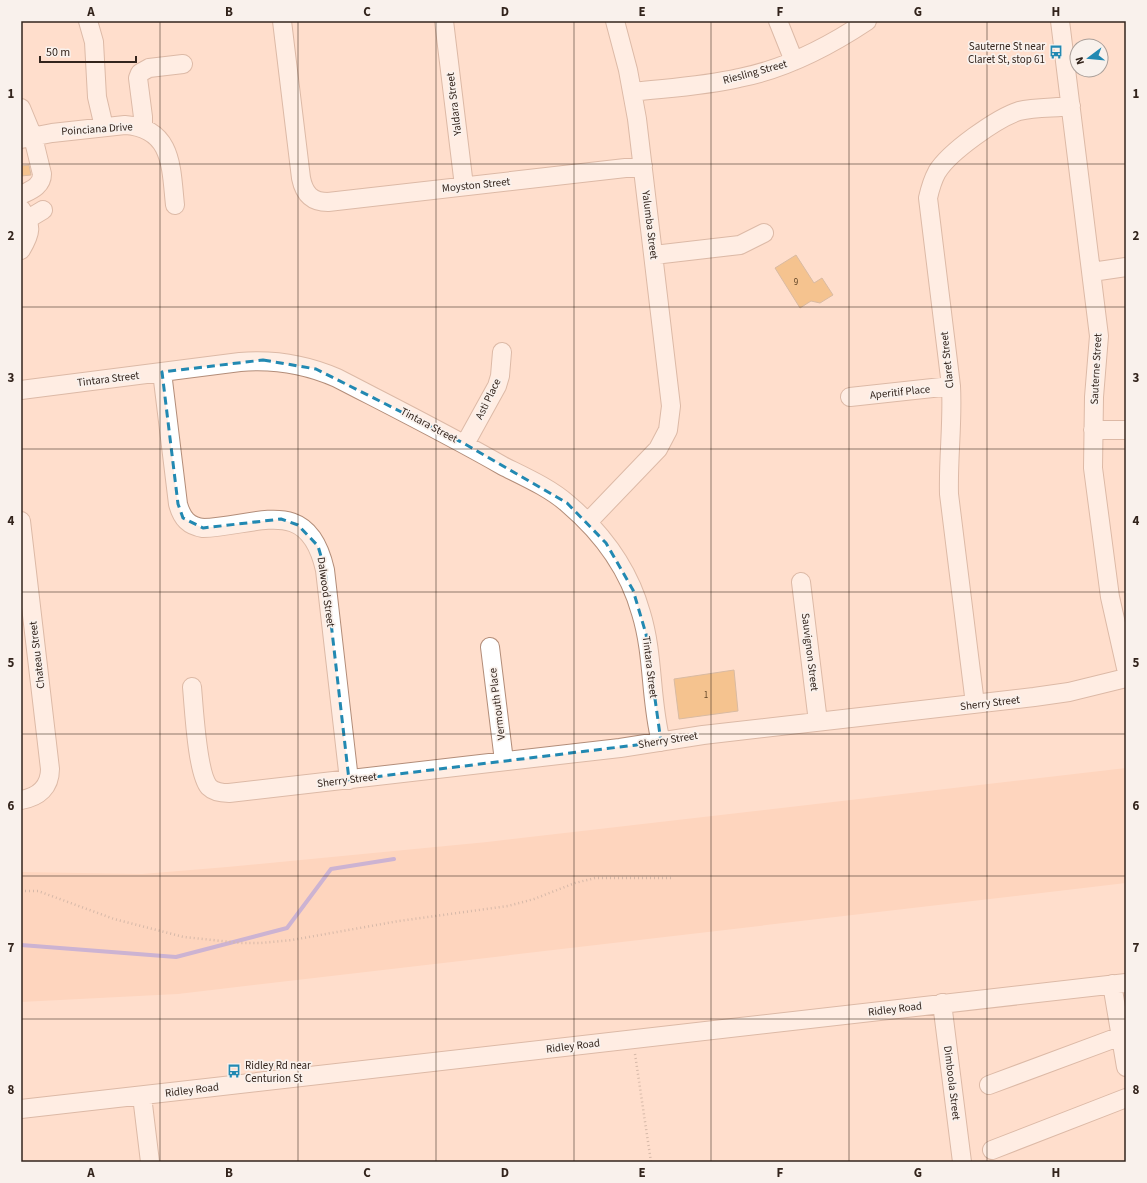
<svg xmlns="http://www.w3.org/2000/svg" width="1147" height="1183" font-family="'Source Sans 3',sans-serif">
<rect width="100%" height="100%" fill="#ffdecc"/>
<!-- green -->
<path fill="#fdcaae" d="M1126,768V883L178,994L21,1002V872L142,874L227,867L487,842Z"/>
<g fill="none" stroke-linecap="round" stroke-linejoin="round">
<!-- stream -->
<path stroke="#8e7eda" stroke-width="4" d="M21,945L176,957L287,928L331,869L394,859"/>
</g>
<!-- building -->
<path fill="#e9a245" stroke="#ab8f70" d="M29,165L31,175L21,176V166Z
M796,255L814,283L822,278L833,295L820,303L811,301L800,308L775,268Z
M734,670L738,711L679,719L674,679Z"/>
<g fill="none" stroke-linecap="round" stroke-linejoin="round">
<!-- minor casing -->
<g stroke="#b38d79" stroke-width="20">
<path id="minor" d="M88,21L94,42L97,97L104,127
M282,21L301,178C304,193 311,202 328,202L643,166
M444,21L464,186
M778,21L794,61
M1060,21L1099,336L1094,397L1093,468L1110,597L1126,668
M633,92C668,88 705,86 739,78C786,69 828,47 867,21
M21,108L33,137L42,174C42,186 31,190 21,195
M143,128V117L138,78L140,73L149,68L183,64
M21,139L52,133L125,125C173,128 171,168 175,205
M21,209C33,226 31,233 21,250
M28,219L43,210
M654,255L740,245L764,233
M1092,272L1126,267
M162,372L178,504C182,519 189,526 203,528C258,526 308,494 325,570L349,780
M21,390L240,362C275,359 305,364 337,378C393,407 449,435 503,466C525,477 550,488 568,504C602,533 629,570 641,613C654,655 650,700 661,742
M850,397L951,386
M1093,430H1126
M465,444L497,386L500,376L502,352
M21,521L50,769C50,787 39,797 21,800
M588,522L658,449L668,430L671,406L637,119L628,70L615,21
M801,582L818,722
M490,647L504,761
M192,687C194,708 197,773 209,787C214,792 222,793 229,793L620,748L703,735L1034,697L1069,692L1126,678
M975,704L949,494C948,458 953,422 951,386L928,198C930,189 932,181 937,172C949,152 997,118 1019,111C1035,107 1055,108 1071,106
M1112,984L1126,1067
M942,1003L962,1162
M989,1085L1121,1036
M142,1096L150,1162
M21,1109L1126,983
M992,1150L1126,1098"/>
</g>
<!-- path -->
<path stroke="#a48b7d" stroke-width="2.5" stroke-dasharray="1 3" stroke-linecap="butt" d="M21,891H38L114,919L184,937L241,943H261L292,940L399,921L508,906L534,899L575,883L595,878H674
M635,1054L651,1162"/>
<!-- minor -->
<use href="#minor" stroke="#fff" stroke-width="18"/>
</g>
<!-- marked area -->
<path d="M0 0H1147V1183H0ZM263,360L316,369L465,444L567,503L606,543L633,590L646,634L661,742L349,780L325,570L318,546L298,525L281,519L203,528L183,518L178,504L162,372Z" fill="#ffdecc" fill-opacity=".55" fill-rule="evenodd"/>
<path fill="none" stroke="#2289b2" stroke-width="3" stroke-dasharray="8 5" stroke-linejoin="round" d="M263,360L316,369L465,444L567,503L606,543L633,590L646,634L661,742L349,780L325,570L318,546L298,525L281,519L203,528L183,518L178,504L162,372Z"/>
<!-- grid -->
<path fill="none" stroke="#33241c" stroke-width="1" stroke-opacity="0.55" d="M160,21V1162M298,21V1162M436,21V1162M574,21V1162M711,21V1162M849,21V1162M987,21V1162M21,164H1126M21,307H1126M21,449H1126M21,592H1126M21,734H1126M21,876H1126M21,1019H1126"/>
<!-- icons -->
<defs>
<g id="bus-bare" transform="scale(1.08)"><path d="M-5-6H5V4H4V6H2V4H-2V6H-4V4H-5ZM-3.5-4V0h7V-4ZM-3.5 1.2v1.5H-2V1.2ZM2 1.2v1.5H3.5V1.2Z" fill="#2289b2" stroke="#f9f1ec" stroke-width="2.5" paint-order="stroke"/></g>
</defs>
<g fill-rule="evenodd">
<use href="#bus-bare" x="1056" y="52"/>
<use href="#bus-bare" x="234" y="1071"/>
</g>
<g text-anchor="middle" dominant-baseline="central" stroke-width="3.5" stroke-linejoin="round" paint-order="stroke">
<!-- number labels -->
<g font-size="9" fill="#604426">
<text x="796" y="282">9</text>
<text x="706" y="695">1</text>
</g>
<!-- poi labels -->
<g font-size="11" fill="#33241c" stroke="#f9f1ec" text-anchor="end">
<text x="1045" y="46">Sauterne St near<tspan x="1045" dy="13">Claret St, stop 61</tspan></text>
<text x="245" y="1065" text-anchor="start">Ridley Rd near<tspan x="245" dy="13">Centurion St</tspan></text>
</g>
<!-- street labels -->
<g font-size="11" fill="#33241c" stroke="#f9f1ec">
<text transform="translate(755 72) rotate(-15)">Riesling Street</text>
<text transform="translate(454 104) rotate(-97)">Yaldara Street</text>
<text transform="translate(97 129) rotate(-4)">Poinciana Drive</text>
<text transform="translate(476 185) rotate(-6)">Moyston Street</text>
<text transform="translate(650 225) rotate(83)">Yalumba Street</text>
<text transform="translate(947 360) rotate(-96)">Claret Street</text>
<text transform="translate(1096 369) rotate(-87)">Sauterne Street</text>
<text transform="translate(108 379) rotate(-7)">Tintara Street</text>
<text transform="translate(900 392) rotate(-6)">Aperitif Place</text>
<text transform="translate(488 399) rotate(-64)">Asti Place</text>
<text transform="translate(429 425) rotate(28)">Tintara Street</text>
<text transform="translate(326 592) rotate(82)">Dalwood Street</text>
<text transform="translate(810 652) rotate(83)">Sauvignon Street</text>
<text transform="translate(37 655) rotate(-97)">Chateau Street</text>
<text transform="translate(650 667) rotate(83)">Tintara Street</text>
<text transform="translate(990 703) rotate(-7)">Sherry Street</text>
<text transform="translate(497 704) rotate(-97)">Vermouth Place</text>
<text transform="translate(668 740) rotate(-9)">Sherry Street</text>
<text transform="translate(347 780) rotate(-7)">Sherry Street</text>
<text transform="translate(895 1009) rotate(-7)">Ridley Road</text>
<text transform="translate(573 1046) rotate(-7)">Ridley Road</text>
<text transform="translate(952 1083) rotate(83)">Dimboola Street</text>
<text transform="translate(192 1090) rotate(-7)">Ridley Road</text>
</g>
</g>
<!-- border -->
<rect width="1147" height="1183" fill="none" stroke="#f9f1ec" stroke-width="44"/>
<!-- north arrow -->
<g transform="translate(1089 58) rotate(254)"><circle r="19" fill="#f9f1ec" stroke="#aa9f99"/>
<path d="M0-3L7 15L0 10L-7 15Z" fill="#2289b2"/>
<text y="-6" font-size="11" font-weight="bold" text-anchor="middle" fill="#33241c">N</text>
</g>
<!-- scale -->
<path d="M40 56v6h96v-6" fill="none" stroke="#33241c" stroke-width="2"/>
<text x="46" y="56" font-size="12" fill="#33241c" stroke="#f9f1ec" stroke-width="3" paint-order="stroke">50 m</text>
<rect x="22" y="22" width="1103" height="1139" fill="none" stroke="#33241c" stroke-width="1.5"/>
<g font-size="13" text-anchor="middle" font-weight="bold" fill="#33241c">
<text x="91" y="16">A</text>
<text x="229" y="16">B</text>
<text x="367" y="16">C</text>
<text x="505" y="16">D</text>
<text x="642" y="16">E</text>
<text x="780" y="16">F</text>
<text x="918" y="16">G</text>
<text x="1056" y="16">H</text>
<text x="11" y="98">1</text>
<text x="1136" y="98">1</text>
<text x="11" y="240">2</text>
<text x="1136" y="240">2</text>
<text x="11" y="382">3</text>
<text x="1136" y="382">3</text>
<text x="11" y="525">4</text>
<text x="1136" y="525">4</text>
<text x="11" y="667">5</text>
<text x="1136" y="667">5</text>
<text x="11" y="810">6</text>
<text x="1136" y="810">6</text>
<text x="11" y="952">7</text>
<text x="1136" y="952">7</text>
<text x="11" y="1094">8</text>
<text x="1136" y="1094">8</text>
<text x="91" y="1177">A</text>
<text x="229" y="1177">B</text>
<text x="367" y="1177">C</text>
<text x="505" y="1177">D</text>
<text x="642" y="1177">E</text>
<text x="780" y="1177">F</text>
<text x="918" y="1177">G</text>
<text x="1056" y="1177">H</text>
</g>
</svg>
